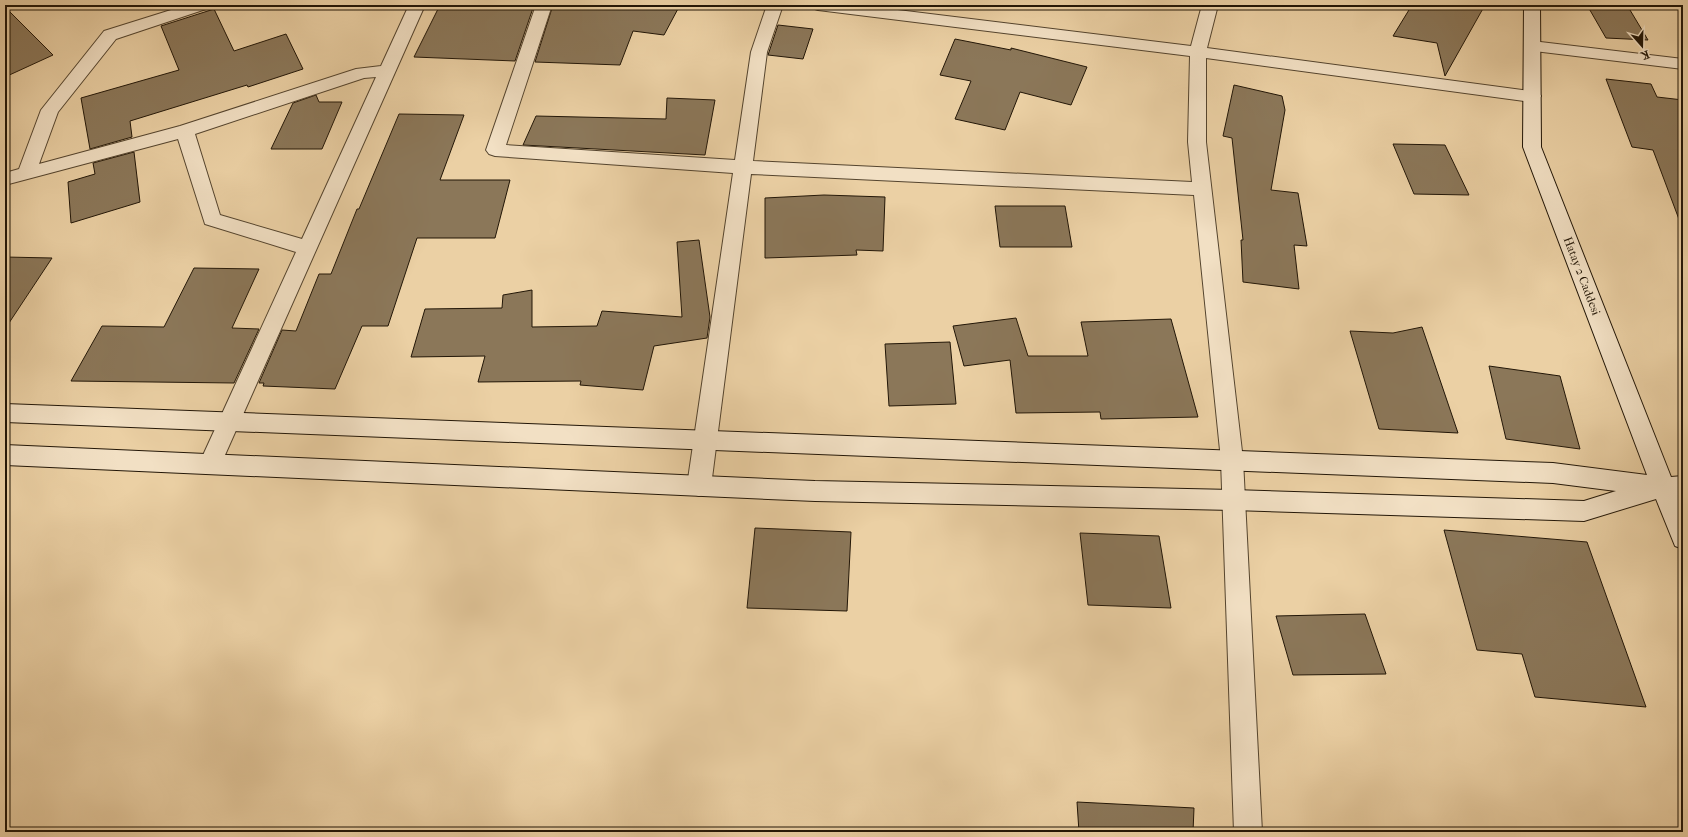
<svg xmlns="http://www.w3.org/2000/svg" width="1688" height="837" font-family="'IM FELL French Canon',serif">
<rect width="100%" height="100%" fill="#ebd0a4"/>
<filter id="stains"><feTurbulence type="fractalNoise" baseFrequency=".005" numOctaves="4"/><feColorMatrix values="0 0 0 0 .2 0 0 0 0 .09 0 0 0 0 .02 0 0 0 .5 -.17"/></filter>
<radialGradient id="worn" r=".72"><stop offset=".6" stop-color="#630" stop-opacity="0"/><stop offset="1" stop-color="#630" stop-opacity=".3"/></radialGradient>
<!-- building -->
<path fill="#8b7759" stroke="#221607" d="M440,5H534L515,61L414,57Z
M553,5H680L664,35L633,31L620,65L535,62Z
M1412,5H1485L1445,76L1437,43L1393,36Z
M1587,5H1627L1648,40L1606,38Z
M5,7L53,55L5,77Z
M214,9L234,51L286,34L303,69L248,87L247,85L130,121L132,137L90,149L81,98L179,70L161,26Z
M778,25L813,29L803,59L768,55Z
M955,39L1011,50V48L1087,67L1071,105L1020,92L1005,130L955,119L971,81L940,75Z
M1606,79L1651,84L1657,97L1683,100V221L1680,222L1653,150L1632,147Z
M1234,85L1282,96L1285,110L1271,190L1298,193L1307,246L1294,245L1299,289L1243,282L1241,240H1243L1232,138L1223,136Z
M316,95L319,102H342L322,149H271L293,103Z
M667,98L715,100L705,155L523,145L536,116L666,119Z
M399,114L464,115L440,180H510L495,238H417L388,326H362L335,389L263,386L264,383H259L282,330L296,331L319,274H331L357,209H359Z
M1393,144L1445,145L1469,195L1414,194Z
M134,152L140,202L71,223L68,182L95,174L93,163Z
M824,195L885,197L883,251L856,250L857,255L765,258V198Z
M995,206H1065L1072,247H1000Z
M699,240L710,317L707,338L654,346L643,390L580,385L581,381L478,382L485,356L411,357L425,309L502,308L503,295L532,290V327L597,326L602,311L682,317L677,242Z
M5,257L52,258L5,329Z
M194,268L259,269L232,328L259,329L234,383L71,381L102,326L164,327Z
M1016,318L1028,356H1088L1081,322L1171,319L1198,417L1101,419L1100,412L1016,413L1010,360L964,366L953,326Z
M1422,327L1458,433L1379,429L1350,331L1393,333Z
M950,342L956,404L889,406L885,344Z
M1489,366L1560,376L1580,449L1506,439Z
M755,528L851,532L847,611L747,608Z
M1444,530L1587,542L1646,707L1535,697L1522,654L1477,650Z
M1080,533L1159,536L1171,608L1088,605Z
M1365,614L1386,674L1293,675L1276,616Z
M1077,802L1194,808L1193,832H1079Z"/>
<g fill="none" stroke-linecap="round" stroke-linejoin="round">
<!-- street casing -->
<g stroke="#54442e" stroke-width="2">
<path id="street" d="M187,5H211L209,8L116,39L58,112L39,164L180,126L356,69L381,66L409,5H425L221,464L218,471L210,474L202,471L199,464L296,252L205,224L178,139L5,185V173L19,169L41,110L104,31ZM376,77L302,239L220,215L195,134L364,78Z
M536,5H552L506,145L735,160L751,52L767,5H783L767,52L753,161L1192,182L1188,142L1190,56L818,10L812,8L810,5H857L1191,46L1202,5H1218L1207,48L1538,92L1541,96L1538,100L1532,102L1206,58V142L1243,460L1262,832H1234L1221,460L1194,195L751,174L711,486L707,493L699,496L691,493L687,486L733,173L495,156L489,154L486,150Z
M1532,41L1683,59V69L1526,50L1524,46L1526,42Z"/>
</g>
<!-- secondary casing -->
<g stroke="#221607" stroke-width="2">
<path id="secondary" d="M1524,5H1540L1541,147L1671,477L1683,476V496H1678L1683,508V549L1675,546L1656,499L1584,521L1233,510L815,501L5,465V445L815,481L1233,490L1584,501L1616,491L1553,483L5,422V404L1553,463L1647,475L1523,147Z"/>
</g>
<!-- street -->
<use href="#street" fill="#f2e0c4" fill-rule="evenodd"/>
<!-- secondary -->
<use href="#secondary" fill="#f2e0c4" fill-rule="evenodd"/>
</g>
<g text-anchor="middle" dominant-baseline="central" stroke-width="3.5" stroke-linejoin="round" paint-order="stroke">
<!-- street labels -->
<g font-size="12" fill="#221607" stroke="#f2e0c4">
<text transform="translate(1582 276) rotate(69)">Hatay 2 Caddesi</text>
</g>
</g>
<!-- margin -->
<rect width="1688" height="837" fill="none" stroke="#ebd0a4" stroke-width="20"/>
<rect x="6" y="6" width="1676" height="825" fill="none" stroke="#221607" stroke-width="2"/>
<rect x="10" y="10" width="1668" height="817" fill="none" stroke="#221607"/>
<!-- north arrow -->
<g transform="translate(1642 46) rotate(160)" stroke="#f2e0c4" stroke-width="3" paint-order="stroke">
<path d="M0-3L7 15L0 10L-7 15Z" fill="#221607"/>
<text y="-6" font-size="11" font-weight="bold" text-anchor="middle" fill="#221607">K</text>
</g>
<rect width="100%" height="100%" filter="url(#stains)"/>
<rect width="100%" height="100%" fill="url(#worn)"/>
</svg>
